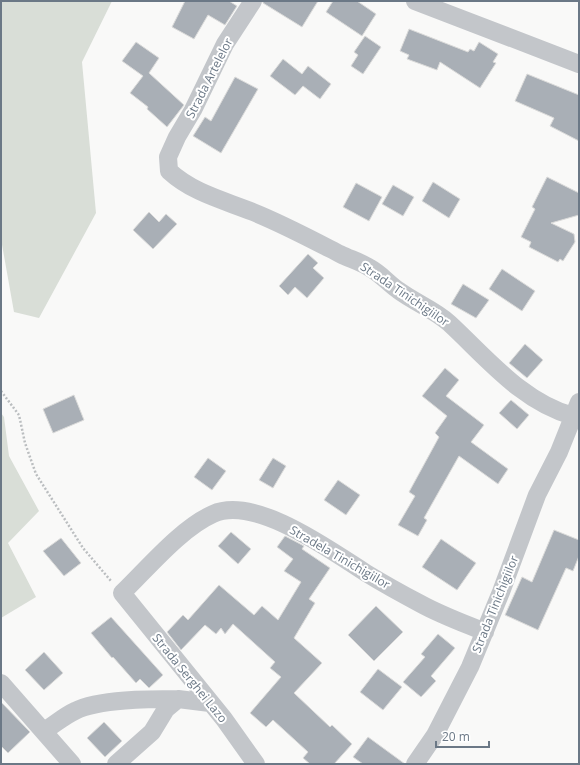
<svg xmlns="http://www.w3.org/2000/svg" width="580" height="765" font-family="'Open Sans',sans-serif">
<rect width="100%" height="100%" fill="#f9f9f8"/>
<!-- green -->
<path fill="#d9ded7" d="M1,1H112L82,62L96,213L39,318L14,312L1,239Z
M1,413L4,417L9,456L39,511L8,543L36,597L1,618Z"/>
<!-- building -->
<path fill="#a9afb6" stroke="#dbdbda" d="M185,1H229L237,6L225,25L208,15L194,39L172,27Z
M263,1H318L302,27L263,3Z
M333,1H357L376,14L362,36L326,12Z
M409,29L468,52L470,49L474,51L479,42L498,54L493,62L496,63L480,88L440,62L437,70L407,59L409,55L400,51Z
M365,36L381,47L363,74L351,66L358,55L354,52Z
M136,42L159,58L149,73L184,105L167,127L147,109L148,107L130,93L143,76L122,61Z
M283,59L302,74L308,66L331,84L320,99L303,86L295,95L270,76Z
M527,74L579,95V141L550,126L554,118L515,101Z
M235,77L258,89L221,153L193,136L205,117L211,121Z
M547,177L579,193V215L551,223L574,234L575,242L563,261L560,259L558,262L529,247L531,242L521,237L535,209L532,207Z
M433,182L460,199L449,218L422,201Z
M356,183L382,197L369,221L343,207Z
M393,185L414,197L403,216L382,204Z
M149,212L159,222L166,214L177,224L153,249L133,230Z
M308,254L318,263L313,268L324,278L307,298L295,287L288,295L279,286Z
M502,269L535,291L522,311L489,289Z
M463,284L489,300L476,318L451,304Z
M525,344L543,360L527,378L509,363Z
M445,368L459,380L446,396L484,425L471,442L508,469L498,484L459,456L424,518L427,520L418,536L398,525L415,496L409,492L439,437L435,433L447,416L422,396Z
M74,395L84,420L53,433L43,409Z
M511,400L529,415L517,429L499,413Z
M208,458L226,471L212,490L194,477Z
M273,458L286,466L273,488L259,480Z
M338,480L360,495L346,515L324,500Z
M554,530L579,540V556L573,571L566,568L538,630L505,615L522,577L532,582Z
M231,532L251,549L238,564L218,546Z
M285,536L304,546L302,549L330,568L309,599L315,603L294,638L322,663L294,693L330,727L332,725L352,744L334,764H310L303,758L308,752L273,720L266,727L250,713L281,677L270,668L275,662L233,624L225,634L221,628L216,634L205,625L181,650L167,632L183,615L188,620L219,585L254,615L262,606L278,620L301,582L284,571L293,559L277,547Z
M61,538L81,563L64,576L43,551Z
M441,539L476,563L457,590L422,567Z
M376,606L403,632L374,661L348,635Z
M111,617L163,675L149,688L140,679L136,683L113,657L112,658L91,633Z
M438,634L455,648L431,676L436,681L421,697L403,682L425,657L421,654Z
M44,652L63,673L44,690L25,670Z
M378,669L402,687L383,710L360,692Z
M1,702L30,732L8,753L1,746Z
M104,722L122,741L105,757L87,738Z
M368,737L405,764H363L353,757Z"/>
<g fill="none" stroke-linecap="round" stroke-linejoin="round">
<!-- path -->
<path stroke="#bbbec0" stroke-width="2.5" stroke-dasharray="2 2" stroke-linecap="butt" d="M1,391L19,415L25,443L36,474L83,548L111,581"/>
<!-- minor -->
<path stroke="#c3c6ca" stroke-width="18" d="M253,1L225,44L193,110L177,137L168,157L169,171C193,193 223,200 253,212C283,224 311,239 340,254C350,259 361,262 370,268C381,274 388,283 398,290C414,302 435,310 449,323C487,358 522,402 573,416
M415,1L579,64
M1,683L72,764
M44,731C54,725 64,716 75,711C98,699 151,699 178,699
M116,764L152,732L166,709L178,699L210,703
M256,764L224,719L122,593C147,569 181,528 213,514C255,495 330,550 366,573C384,584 402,594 421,604C441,615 463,623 485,632
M415,764L435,735L470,667L501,592L537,495L559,452L579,402"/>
</g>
<g text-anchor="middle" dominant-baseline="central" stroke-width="4" stroke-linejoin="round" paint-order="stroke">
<!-- street labels -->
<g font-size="12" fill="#6b7886" stroke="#fff">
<text transform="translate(209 78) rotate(-63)">Strada Artelelor</text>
<text transform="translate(405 294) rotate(34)">Strada Tinichigiilor</text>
<text transform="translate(340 557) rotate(30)">Stradela Tinichigiilor</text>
<text transform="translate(495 604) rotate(-68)">Strada Tinichigiilor</text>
<text transform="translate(190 678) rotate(51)">Strada Serghei Lazo</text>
</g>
</g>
<!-- border -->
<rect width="580" height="765" fill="none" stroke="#6b7886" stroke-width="4"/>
<!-- scale -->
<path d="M436 741v6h53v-6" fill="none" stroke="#6b7886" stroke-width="2"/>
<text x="442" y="741" font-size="12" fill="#6b7886" stroke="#ffffff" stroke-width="3" paint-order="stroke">20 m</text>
</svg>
